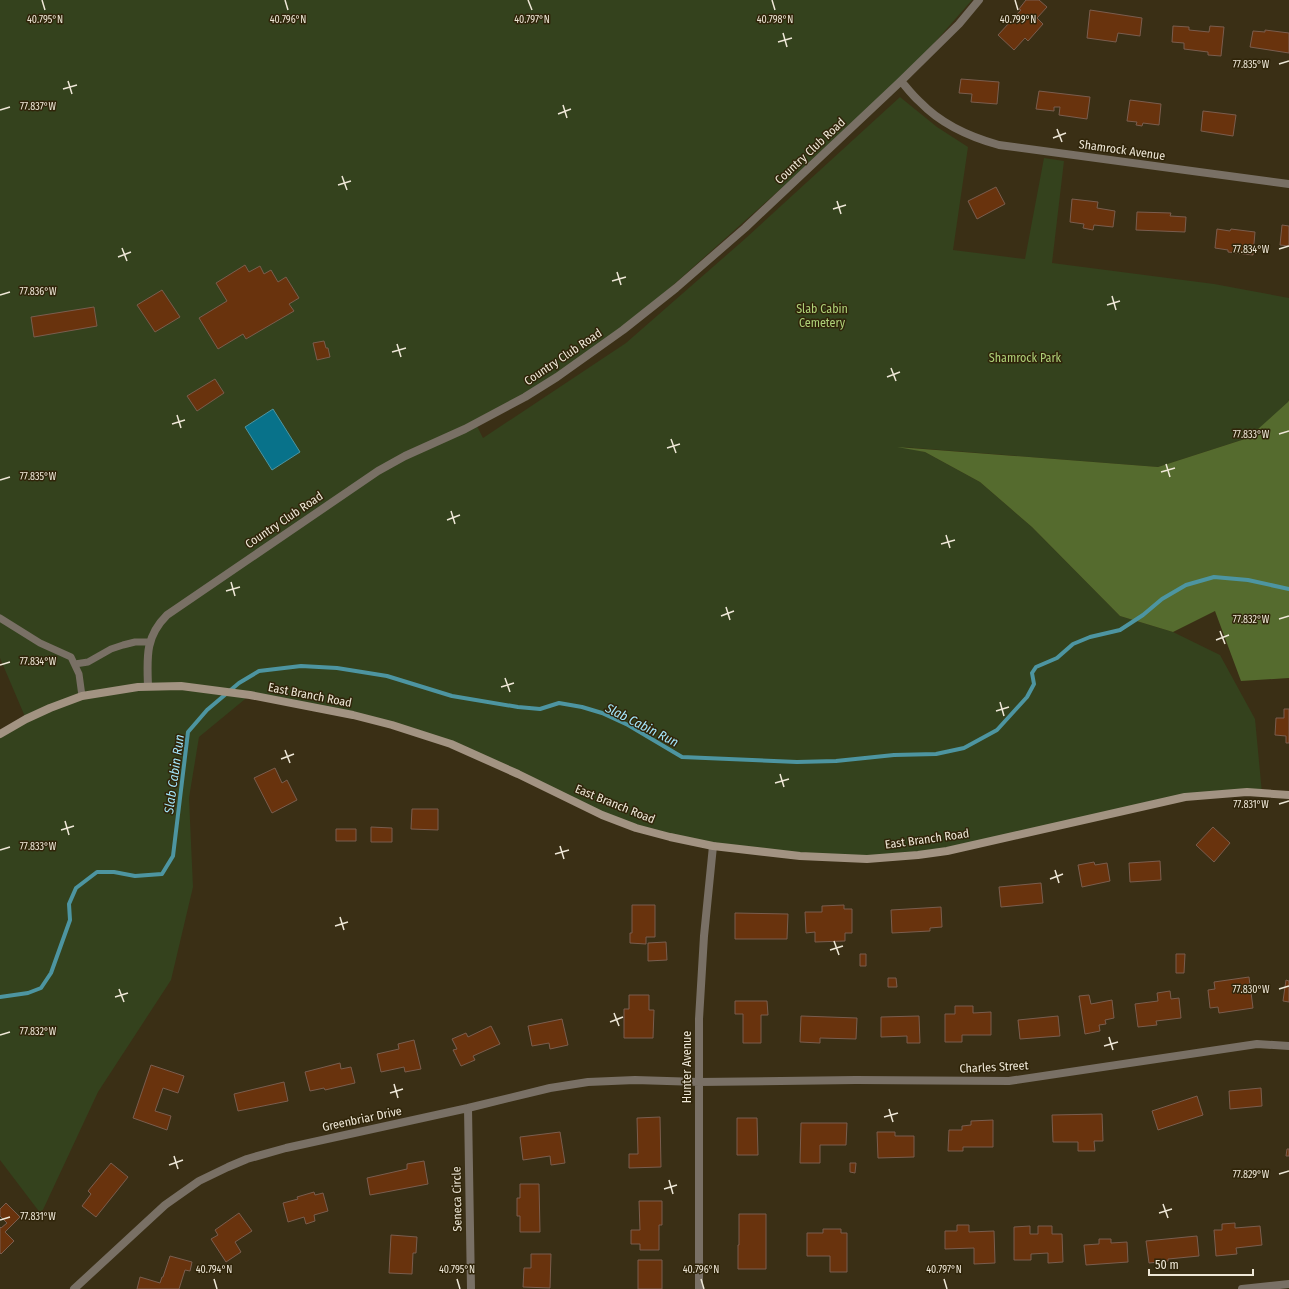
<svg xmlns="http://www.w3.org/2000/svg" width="1289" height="1289" font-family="'Fira Sans Condensed',sans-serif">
<rect width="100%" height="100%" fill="#3a2f15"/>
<!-- green -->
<path fill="#34421d" d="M0,0H972L901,81L623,330L557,377L476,424L483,438L626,343L746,238L900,97L937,127L968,147L953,250L1025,259L1044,158L1064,161L1052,263L1214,284L1289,298V399L1286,407L1248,438L1158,467L902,447L925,452L980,482L1032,527L1120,616L1173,632L1220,655L1255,719L1262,793L1185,797L947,851L867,859L713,846L636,828L518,774L392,725L250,695L199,737L189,798L193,887L171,980L98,1092L41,1214L0,1160V734L26,719L0,658Z"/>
<!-- forest -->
<path fill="#556b2e" d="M1289,400V678L1241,681L1215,611L1173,632L1120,616L1032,527L980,482L925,452L897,447L1158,467L1248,438L1288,402Z"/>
<!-- water -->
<path fill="#08728a" stroke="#4d95a1" d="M273,409L300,452L272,470L245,427Z"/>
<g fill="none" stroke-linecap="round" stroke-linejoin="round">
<!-- stream -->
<path stroke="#4d95a1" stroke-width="4" d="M0,997L28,993L41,988L51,973L70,920L69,904L76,888L97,872H114L135,876L162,874L173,856L188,732L207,710L239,683L259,671L301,666L337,668L387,676L452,696L518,707L540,709L559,703L582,707L602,713L628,725L682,757L797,762L836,761L894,755L936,754L964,748L997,730L1027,697L1034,684L1032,673L1036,667L1057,658L1073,644L1090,637L1120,630L1143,615L1162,599L1186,585L1214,577L1248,580L1289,589"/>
</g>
<!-- building -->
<path fill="#69330d" stroke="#7a5d4e" d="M1026,0H1039L1047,7L1037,18L1043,24L1028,41L1025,38L1014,50L998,35L1021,10L1019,9Z
M1090,10L1142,18L1140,36L1118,33L1116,42L1087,38Z
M1173,26L1189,27V30L1209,32L1210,26L1224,27L1221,56L1208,55V52L1184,49V43L1172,42Z
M1265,30L1289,33V53L1250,47L1253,31L1265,32Z
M961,79L999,82L997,104L971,102L972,94L959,93Z
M1039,91L1090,97L1087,119L1059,115L1060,107H1054V111L1036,109Z
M1130,100L1161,104L1159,125L1143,123L1142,126L1136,125L1137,122L1127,121Z
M1203,111L1236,115L1233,136L1201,131Z
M996,187L1005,204L977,219L968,201Z
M1072,199L1098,202L1097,208L1115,211L1113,227L1094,225L1093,230L1083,228L1084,224L1070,222Z
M1137,212L1171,213L1170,216L1186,217L1185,232L1136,230Z
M1282,225L1289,226V246L1280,245Z
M1217,229L1230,231L1231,229L1255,232L1253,255L1228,252V250L1215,248Z
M245,265L249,272L260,266L264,274L271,270L278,282L286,277L299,298L289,304L294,311L246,339L243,334L218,349L199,318L227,301L216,283Z
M162,290L180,317L155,332L137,305Z
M94,307L97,326L34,337L31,317Z
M324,341L326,348H328L330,357L317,360L313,343Z
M215,379L224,393L197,411L187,396Z
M1284,709H1289V743H1286V736L1275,735L1276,718H1284Z
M275,768L282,783L287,780L297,800L272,813L254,778Z
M412,809H438V830L411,829Z
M371,827L392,828V842H371Z
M1213,827L1230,843L1214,862L1196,845Z
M336,829H356V841H336Z
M1160,861L1161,880L1130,882L1129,863Z
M1094,862L1095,865L1107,863L1110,881L1082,887L1078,865Z
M1041,883L1043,903L1001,907L999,887Z
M632,905H655V937H646V944L630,943V933H632Z
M844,905V909H852V933H845V941L815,942V932L806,933L805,912H822V906Z
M941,907L942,927L930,928V931L892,933L891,910Z
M735,913L788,914L787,939H735Z
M666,942L667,960L648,961V943Z
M860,954H866V966H860Z
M1176,954H1185L1184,973H1176Z
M1249,977L1253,1008L1219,1013L1218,1007L1210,1008L1208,990L1215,989L1214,982Z
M888,978H896L897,987H888Z
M1286,980L1289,981V1002L1283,1001Z
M1170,991L1171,999L1179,998L1181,1018L1156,1021L1157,1025L1138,1027L1135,1004L1158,1001L1157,993Z
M629,995H649V1010H654L653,1038H624V1009H629Z
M1089,995L1091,1004L1112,1000L1114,1018L1105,1020L1106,1024L1099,1025L1100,1031L1085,1034L1079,996Z
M735,1001H767L768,1015H761V1043H743V1014H735Z
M955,1006H973V1013L991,1012V1035H962V1042H945V1014H955Z
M801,1016L857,1018L856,1039L820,1038V1043L800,1042Z
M919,1016L920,1043H907V1036L881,1037V1017Z
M1058,1016L1060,1036L1020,1039L1018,1020Z
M562,1019L568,1045L550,1049L549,1043L532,1046L528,1026Z
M491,1026L500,1044L473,1056L475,1060L461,1066L453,1050L457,1049L452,1039L466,1033L468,1037Z
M414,1040L421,1069L405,1072L404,1067L381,1072L377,1054L399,1049L398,1044Z
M340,1063L341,1069L351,1067L355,1083L325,1090L324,1088L310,1091L305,1072Z
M151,1065L184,1076L178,1093L163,1088L155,1111L171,1116L167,1130L133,1118Z
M284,1082L288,1101L238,1111L234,1094Z
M1261,1088L1262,1106L1230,1109L1229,1091Z
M1197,1096L1203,1115L1158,1130L1152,1111Z
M1102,1114L1103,1141H1094L1095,1151H1078V1142H1053L1052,1115Z
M660,1117L661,1167L629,1168V1154H638L637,1118Z
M737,1118H757L758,1155H737Z
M993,1120V1147H963V1151H948L949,1130H962V1126L971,1125V1121Z
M801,1123H847L846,1145H820V1163H800Z
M560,1132L565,1163L551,1165L550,1156L523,1160L520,1137Z
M877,1132H895V1136H914V1157L878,1158Z
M1287,1149H1289V1156H1286Z
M424,1161L428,1184L370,1195L367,1178L407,1169V1164Z
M111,1163L128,1177L96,1217L82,1206L91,1194L88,1191Z
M850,1163H856L855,1173L850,1172Z
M520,1184H539L540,1232H520V1216H517V1198H520Z
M314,1192L315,1195L323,1193L328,1211L314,1215L315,1221L306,1224L304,1217L288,1222L283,1203L298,1199L297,1197Z
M639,1201H662V1225H659V1250H640V1244H631V1230H640Z
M6,1203L20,1217L5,1232L14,1241L1,1254L0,1253V1227L1,1228L7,1223L0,1216V1209Z
M239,1213L252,1231L235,1242L241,1252L226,1262L211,1239L218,1235L215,1230Z
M739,1214H766V1269H738V1245H739Z
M1235,1223V1228L1260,1226L1262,1245L1236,1248L1237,1254L1216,1256L1214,1230H1222V1224Z
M957,1225H969V1232L994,1231L995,1263L974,1264V1248L945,1249V1231H957Z
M1030,1226V1234H1038V1226H1052V1234H1062L1063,1262L1048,1263V1253L1031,1254V1260H1014V1227Z
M823,1229H841V1233H847V1272H830V1256H807V1233H823Z
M391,1235L417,1237L416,1253H413L412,1274L389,1273Z
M1197,1236L1199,1256L1168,1259V1261L1149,1263L1146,1241Z
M1099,1239H1111V1243L1127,1242L1128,1262L1086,1265L1084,1245L1099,1244Z
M531,1254H551L550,1288L523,1287L524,1268H531Z
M170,1256L192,1262L190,1271L185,1270L179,1289H137L140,1277L160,1283L162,1277H163Z
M638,1260H662V1289H638Z"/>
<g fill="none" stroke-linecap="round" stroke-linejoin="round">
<!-- service -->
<path stroke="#797065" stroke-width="7" d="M0,618L40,643L71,657L79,674L82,696
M75,664L88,662L111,649L123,645L135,642H150"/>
<!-- minor -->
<path stroke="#797065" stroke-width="8" d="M901,81C907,88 913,96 920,102C941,124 970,137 999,145L1289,184
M148,686C147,657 145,637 167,615L378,471L405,456L465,429L525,397L557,377L623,330L676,288L745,228L901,81L959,24L979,0
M468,1108L471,1289
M74,1289L165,1205L199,1181L228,1167L247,1159L286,1148L468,1108L550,1088L588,1082L635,1080L699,1082L856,1080L1009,1081L1257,1044L1289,1046
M699,1289V1019L704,936L713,846
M1242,1289L1289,1284"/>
<!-- secondary -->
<path stroke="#a29382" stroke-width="8" d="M0,734L26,719L50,708L82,696L138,687L181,686L250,695L353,715L392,725L451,744L518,774L602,815L636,828L670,837L713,846L800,856L867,859L918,855L947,851L1185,797L1247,792L1289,795"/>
</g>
<!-- ticks -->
<path fill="none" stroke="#eee7d7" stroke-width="1.5" d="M42,0L45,10M285,0L288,10M528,0L532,10M772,0L775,10M1015,0L1018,10M783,33L787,47M778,42L792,38M1279,64L1289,61M68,81L72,94M63,89L77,85M563,105L567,118M0,110L10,107M558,114L571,109M1057,129L1062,142M1053,138L1066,133M342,176L347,190M338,185L351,181M837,201L841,214M833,209L846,205M122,248L127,261M1279,249L1289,246M118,257L131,252M617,272L621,285M612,281L626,277M0,295L10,292M1112,296L1116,310M1107,305L1120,301M397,344L401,357M392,352L406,348M891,368L896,381M887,377L900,372M177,415L181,428M172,424L185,420M1279,434L1289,431M671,439L676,453M667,448L680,444M1166,464L1170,477M1161,472L1175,468M0,480L10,477M451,511L455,524M447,520L460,515M946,535L950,548M941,544L955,540M231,582L235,596M226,591L240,587M726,607L730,620M721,616L734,611M1279,619L1289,616M1220,631L1225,644M1216,640L1229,635M0,665L10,662M505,678L510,692M501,687L514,683M1000,702L1004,716M996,711L1009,707M285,750L290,763M281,759L294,754M780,774L784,787M775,783L789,779M1279,804L1289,801M65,821L69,835M61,830L74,826M560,846L564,859M0,850L10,847M555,854L569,850M1055,870L1059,883M1050,879L1063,874M340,917L344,930M335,926L348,922M834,941L839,955M830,950L843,946M119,989L124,1002M1279,989L1289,986M115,997L128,993M614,1013L619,1026M610,1022L623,1017M0,1035L10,1032M1109,1037L1113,1050M1104,1046L1118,1042M394,1084L398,1098M390,1093L403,1089M889,1109L893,1122M884,1117L898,1113M174,1156L178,1169M169,1165L183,1160M1279,1174L1289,1171M669,1180L673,1194M664,1189L677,1185M1163,1204L1168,1218M1159,1213L1172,1209M0,1220L10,1217M214,1279L217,1289M457,1279L460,1289M701,1279L704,1289M944,1279L947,1289"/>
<g text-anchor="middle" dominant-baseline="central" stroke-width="3" stroke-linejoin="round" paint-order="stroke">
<!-- street labels -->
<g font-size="12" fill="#eee7d7" stroke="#30250a">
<text transform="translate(1122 150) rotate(8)">Shamrock Avenue</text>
<text transform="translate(810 151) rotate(-43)">Country Club Road</text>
<text transform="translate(563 357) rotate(-34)">Country Club Road</text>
<text transform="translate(284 520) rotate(-34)">Country Club Road</text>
<text transform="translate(310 695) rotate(11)">East Branch Road</text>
<text transform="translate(615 804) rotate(22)">East Branch Road</text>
<text transform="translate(927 839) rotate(-8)">East Branch Road</text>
<text transform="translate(687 1067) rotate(-90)">Hunter Avenue</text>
<text transform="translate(994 1067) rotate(-3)">Charles Street</text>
<text transform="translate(362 1119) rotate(-12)">Greenbriar Drive</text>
<text transform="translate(457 1199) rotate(-91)">Seneca Circle</text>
</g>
<!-- park labels -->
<g font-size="12" fill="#aed078" stroke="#30250a">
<text x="822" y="309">Slab Cabin<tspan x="822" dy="14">Cemetery</tspan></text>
<text x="1025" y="358">Shamrock Park</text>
</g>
<!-- water labels -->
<g font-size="13" font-style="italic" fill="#a5e7fd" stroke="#30250a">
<text transform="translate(642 725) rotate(27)">Slab Cabin Run</text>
<text transform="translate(174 774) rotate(-82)">Slab Cabin Run</text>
</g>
</g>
<g font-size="10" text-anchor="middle" fill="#eee7d7" stroke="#30250a" stroke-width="3" stroke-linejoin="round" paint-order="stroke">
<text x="45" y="23">40.795°N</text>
<text x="288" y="23">40.796°N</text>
<text x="532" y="23">40.797°N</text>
<text x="775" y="23">40.798°N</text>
<text x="1018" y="23">40.799°N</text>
<text x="1251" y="68">77.835°W</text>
<text x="38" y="110">77.837°W</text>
<text x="1251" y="253">77.834°W</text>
<text x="38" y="295">77.836°W</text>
<text x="1251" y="438">77.833°W</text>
<text x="38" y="480">77.835°W</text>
<text x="1251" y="623">77.832°W</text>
<text x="38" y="665">77.834°W</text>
<text x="1251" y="808">77.831°W</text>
<text x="38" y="850">77.833°W</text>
<text x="1251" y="993">77.830°W</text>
<text x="38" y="1035">77.832°W</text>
<text x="1251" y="1178">77.829°W</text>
<text x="38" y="1220">77.831°W</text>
<text x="214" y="1273">40.794°N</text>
<text x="457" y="1273">40.795°N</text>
<text x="701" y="1273">40.796°N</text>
<text x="944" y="1273">40.797°N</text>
</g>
<!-- scale -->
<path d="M1149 1269v6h104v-6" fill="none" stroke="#eee7d7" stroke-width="2"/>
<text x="1155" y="1269" font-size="12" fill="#eee7d7" stroke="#30250a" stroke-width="3" paint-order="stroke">50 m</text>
</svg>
